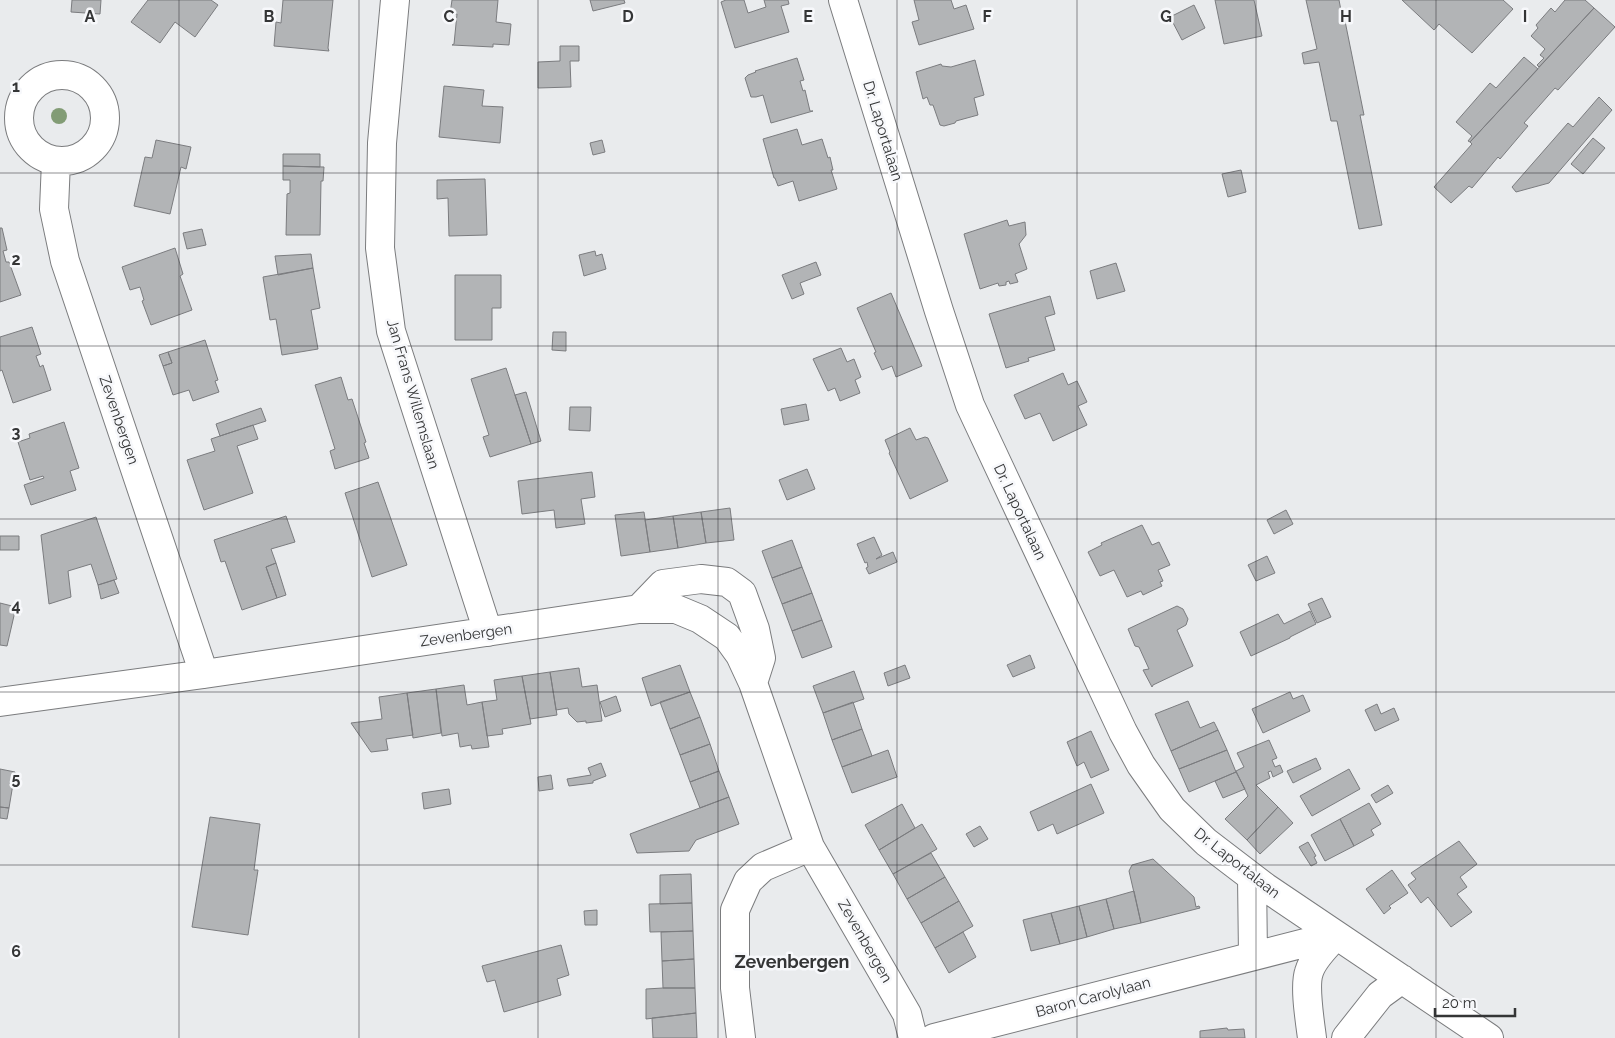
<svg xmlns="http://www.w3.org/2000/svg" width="1615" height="1038" font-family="Raleway,sans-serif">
<rect width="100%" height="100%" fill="#e9ebed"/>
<!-- building -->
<path fill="#b2b4b6" stroke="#7b7c7f" d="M72,0H101L100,14L71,12Z
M148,0H211L218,5L195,37L175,22L160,43L131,22Z
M283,0H333L328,48L329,51L274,46L276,22L281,23Z
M452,0H498L496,22L511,24L509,45L493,44V47L452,45L454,44L457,14H450Z
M590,0H624L625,3L593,11Z
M726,0H744L748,13L766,7L764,0H788L789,4L781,6L789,32L735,48L721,2Z
M914,0H951L954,9L966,5L974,29L919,45L912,22L919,20Z
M1215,0H1254L1262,36L1224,44Z
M1306,0H1339L1343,21H1345L1364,115H1360L1382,225L1359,229L1337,121H1331L1319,62L1304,64L1302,53L1317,49Z
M1402,0H1503L1513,9L1472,53L1439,24L1434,30Z
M1565,0H1585L1594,8L1539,67L1537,65L1544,58L1540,55L1545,49L1531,36L1538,28L1536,25L1551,8L1555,12Z
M1194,5L1205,28L1182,40L1170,17Z
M1594,8L1615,27L1558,90L1555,88L1524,123L1528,126L1500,159L1498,157L1472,188L1469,186L1451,203L1434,187L1472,144L1470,142Z
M560,46H579V61H570L571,87L538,88V62L560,61Z
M1524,57L1538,69L1470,142L1468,141L1472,136L1456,122L1490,83L1496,88Z
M797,58L804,80L800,81L803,91L805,90L810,111H813L771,123L763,95L756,97H751L745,78L748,75L756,72L755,71Z
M975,60L984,95L974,98L978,115L956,121L955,123L944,126L940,125L933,105H930L927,97L923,99L916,72L941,64L942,66L951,67Z
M444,86L484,90L482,106L503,107L500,143L439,137Z
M1599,97L1612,110L1549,183L1516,192L1512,187L1568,123L1573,127Z
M797,129L802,145L822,139L828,158L830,157L833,170H831L837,189L799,201L793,181L778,186L775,178H774L763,139Z
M1593,138L1605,148L1583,174L1571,164Z
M156,140L191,147L186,169L181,167L170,214L134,206L145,157L152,158Z
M602,140L605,152L593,155L590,143Z
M283,154H320V167L283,166Z
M283,166L324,167L323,181H321L320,235H286L287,194L290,193V180H283Z
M1241,170L1246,192L1228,197L1222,174Z
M485,179L487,235L449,236L448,198L437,199V180Z
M1007,220L1009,226L1025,222L1026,235L1019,244L1027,269L1015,274L1018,282L1010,284L1009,281L1006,282V285L999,286L998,283L980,289L964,234Z
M0,228H2L7,250L3,251L6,262H9L21,295L0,302Z
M202,229L206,245L187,249L183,233Z
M175,248L183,274L180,276L192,310L151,325L142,301L144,300L140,287L130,290L122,267Z
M595,251L596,256L602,254L606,269L584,276L579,255Z
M311,254L313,268L278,275L275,256Z
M816,262L821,275L800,283L804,294L792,299L782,275Z
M1116,263L1125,291L1097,299L1090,271Z
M313,268L320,308L311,310L318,349L282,355L276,319L270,320L263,277Z
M455,275H501V308H492V340H455Z
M891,293L922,366L896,377L892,366L882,370L874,353L876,352L857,308Z
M1050,296L1055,314L1045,317L1055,350L1028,358L1029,361L1006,368L989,314Z
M32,327L41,354L36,356L40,367L43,365L51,390L13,403L2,370L0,371V337Z
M553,332H566V351L552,350Z
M205,340L218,380L215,381L219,392L193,401L189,390L173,395L163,366L172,363L168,352Z
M841,348L847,362L854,359L861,377L855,380L860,393L840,401L835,388L828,391L813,359Z
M168,352L172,363L163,366L159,355Z
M506,368L531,444L490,457L483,437L489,435L471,379Z
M1063,373L1068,385L1077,381L1087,402L1078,406L1087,425L1053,441L1040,413L1025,419L1014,395Z
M341,377L348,400L352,399L366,442L364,443L369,458L335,469L330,451L335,449L315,385Z
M526,392L541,441L531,444L515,395Z
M806,404L809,420L784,425L781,409Z
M570,407H591L590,431L569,430Z
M261,408L266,421L220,436L216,424Z
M64,422L79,468L70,471L76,490L31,505L24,485L44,478L43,476L30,480L18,442L30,438L29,434Z
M253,425L258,439L237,446L253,493L204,510L187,460L215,451L211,439Z
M910,428L916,440L925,437L928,438L948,481L910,499L889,453L890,452L885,440Z
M807,469L815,489L787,500L779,480Z
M592,472L595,497L581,499L585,524L556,528L554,510L522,514L518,481Z
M378,482L407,565L372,577L345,493Z
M730,508L734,540L706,543L701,512Z
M1286,510L1293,524L1274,534L1267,520Z
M644,512L650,552L621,556L615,515Z
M701,512L706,543L678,548L673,516Z
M286,516L295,542L271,549L276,563L266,567L277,598L242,610L225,561L221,562L214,540Z
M673,516L678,548L650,552L645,520Z
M96,517L117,579L98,585L91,564L68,571L71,597L49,604L41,535Z
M1142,525L1152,545L1159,542L1170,565L1158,570L1163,581L1160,582L1162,586L1143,595L1141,591L1127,597L1114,570L1100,576L1088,552L1102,545L1101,543Z
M0,536H19V550H0Z
M874,537L882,555L876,559L893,552L897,562L869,574L866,568L868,567L867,562L865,563L857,544Z
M792,540L802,567L772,578L762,551Z
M1267,556L1275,573L1256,581L1248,565Z
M276,563L286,595L277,598L266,567Z
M802,567L812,593L782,604L772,578Z
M114,580L119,593L101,599L98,585Z
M812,593L822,620L792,631L782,604Z
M1322,598L1331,617L1317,623L1308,604Z
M0,603L16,607L7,646L0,645Z
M1177,606L1183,609L1188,619L1186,625L1177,630L1193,666L1153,685L1152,687L1143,670L1149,669L1139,647L1135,646L1128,629Z
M1310,611L1316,624L1290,637V638L1251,656L1240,632L1278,614L1284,624Z
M822,620L832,647L802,658L792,631Z
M1030,655L1035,668L1013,677L1007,665Z
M680,665L690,692L651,706L642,678Z
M905,665L910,678L888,686L884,673Z
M579,668L582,687L597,685L602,721L586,723V721L577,722L569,714L568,708L556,710L550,672Z
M854,671L864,699L823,713L813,686Z
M550,672L557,715L530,719L522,676Z
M522,676L531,724L502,729L503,734L487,736L482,702L497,700L494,680Z
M464,685L467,705L482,702L489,747L472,749L471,745L460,747L458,733L442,736L436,689Z
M436,689L441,733L413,738L407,693Z
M690,692L700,717L670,729L660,702Z
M1290,692L1293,699L1303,695L1310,711L1263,733L1252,709Z
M407,693L413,735L386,739L388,750L371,752L351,723L382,719L379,697Z
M616,696L621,711L605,717L600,702Z
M1188,701L1200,728L1214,722L1218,730L1171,751L1155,714Z
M853,702L862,729L832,740L823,713Z
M1377,704L1381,714L1394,708L1399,720L1375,731L1365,710Z
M700,717L710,744L680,755L670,729Z
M862,729L872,756L842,767L832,740Z
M1218,730L1227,750L1179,769L1171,751Z
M1091,731L1109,770L1091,778L1084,762L1077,766L1067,742Z
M1269,740L1277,758L1272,760L1275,767L1280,765L1283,772L1273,777L1271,771L1268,772L1270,778L1256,785L1278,807L1247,840L1225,819L1248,796L1236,771L1244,767L1237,753Z
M710,744L719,771L690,782L680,755Z
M888,750L897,777L852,793L842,767Z
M1227,750L1236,772L1189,792L1179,769Z
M1316,758L1321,769L1293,783L1287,771Z
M601,763L606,776L593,781V783L569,786L567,779L591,775L588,768Z
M0,769L15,772L9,808L0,807Z
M1349,769L1360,789L1312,816L1300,796Z
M719,771L729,797L700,808L690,782Z
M1236,772L1245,789L1223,798L1215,781Z
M551,775L553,789L539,791L538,777Z
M1091,784L1104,813L1057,834L1053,824L1038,831L1030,812Z
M1388,785L1393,793L1376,803L1371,795Z
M449,789L451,804L424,809L422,793Z
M729,797L739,824L696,840L689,851L637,853L630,834Z
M1369,803L1381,824L1371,830L1374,835L1354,846L1340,819Z
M902,804L915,828L879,850L865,825Z
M0,807L9,808L7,819L0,818Z
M1278,807L1293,823L1260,854L1247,840Z
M210,817L260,824L254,870H258L248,935L192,927Z
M1340,819L1354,846L1325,861L1311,835Z
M922,824L937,849L893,874L879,850Z
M980,826L988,839L974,847L966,834Z
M1459,841L1477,864L1460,877L1467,887L1457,894L1472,912L1451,927L1428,897L1421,903L1408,885L1416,879L1411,873Z
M1308,842L1316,856L1314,857L1317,863L1311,866L1299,847Z
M931,853L945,877L907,899L893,874Z
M1153,859L1194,897L1196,907L1199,906L1200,908L1141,923L1129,871L1132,865Z
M1392,870L1408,893L1389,906L1391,908L1384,914L1366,889Z
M691,874L692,903L660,904V875Z
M945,877L959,901L921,923L907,899Z
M1134,891L1141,923L1114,929L1106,899Z
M1106,899L1114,929L1087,937L1079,906Z
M959,901L973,926L935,948L921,923Z
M692,903L693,931L650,932L649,904Z
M1079,906L1087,937L1060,944L1051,913Z
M597,910V925H585L584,911Z
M1051,913L1060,944L1031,951L1023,920Z
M693,931L694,959L662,961L661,932Z
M963,932L976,957L949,973L935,948Z
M561,945L569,975L557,979L561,995L504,1012L495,980L487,982L482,966Z
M694,959L695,988H663L662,961Z
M663,988H695L696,1013L646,1019V989Z
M696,1013L697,1038H653L652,1018Z
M1227,1028L1228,1030L1244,1029L1245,1038H1200V1031Z"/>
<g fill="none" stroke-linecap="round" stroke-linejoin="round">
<!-- street casing -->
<g stroke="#7b7c7e" stroke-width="30">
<path id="street" d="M395,0L382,143L380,248L391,331L488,632
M843,0L939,311L970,405L1123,732L1141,765L1172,809L1206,842L1265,887L1489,1038
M19 118a43 43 0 1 1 86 0a43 43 0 1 1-86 0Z
M639,609L663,584L701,579L727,582L742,593L755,629L761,658L753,683
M204,674L639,609H676L700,619L727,637L740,655L753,683L810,847L907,1014L913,1038
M0,702L204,674L65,261L54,209L56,161
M1252,877L1253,956
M741,1038L735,988V910L748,881L763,867L810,847
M934,1038L1336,935
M1312,1038C1310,1022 1304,986 1309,972C1313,958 1327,946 1336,935
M1346,1038L1380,995L1402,979"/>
</g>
<!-- street -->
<use href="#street" stroke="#fff" stroke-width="28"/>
</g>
<!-- trees -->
<circle fill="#829c75" cx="59" cy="116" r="8"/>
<!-- grid -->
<path fill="none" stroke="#343536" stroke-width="1" stroke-opacity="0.55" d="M179,0V1038M359,0V1038M538,0V1038M718,0V1038M897,0V1038M1077,0V1038M1256,0V1038M1436,0V1038M0,173H1615M0,346H1615M0,519H1615M0,692H1615M0,865H1615"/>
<g text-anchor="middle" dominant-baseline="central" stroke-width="5" stroke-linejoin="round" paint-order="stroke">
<!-- street labels -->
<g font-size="15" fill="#343536" stroke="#f7f8fb">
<text transform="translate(883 131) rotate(73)">Dr. Laportalaan</text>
<text transform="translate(413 394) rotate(74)">Jan Frans Willemslaan</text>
<text transform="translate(119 420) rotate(71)">Zevenbergen</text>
<text transform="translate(1020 512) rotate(65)">Dr. Laportalaan</text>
<text transform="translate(466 635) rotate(-8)">Zevenbergen</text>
<text transform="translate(1237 863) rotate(38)">Dr. Laportalaan</text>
<text transform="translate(865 941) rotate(60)">Zevenbergen</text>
<text transform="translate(1093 997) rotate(-15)">Baron Carolylaan</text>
</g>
<!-- quarter labels -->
<g font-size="18" font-weight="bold" fill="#343536" stroke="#f7f8fb">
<text x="792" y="961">Zevenbergen</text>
</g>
</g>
<g font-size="16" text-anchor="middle" font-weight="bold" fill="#343536" stroke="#f7f8fb" stroke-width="5" stroke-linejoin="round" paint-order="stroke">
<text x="90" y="22">A</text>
<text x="269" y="22">B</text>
<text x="449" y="22">C</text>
<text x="628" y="22">D</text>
<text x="808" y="22">E</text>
<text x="987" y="22">F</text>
<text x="1166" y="22">G</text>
<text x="1346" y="22">H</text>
<text x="1525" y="22">I</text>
<text x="16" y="92">1</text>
<text x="16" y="265">2</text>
<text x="16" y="438">3</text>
<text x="16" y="611">4</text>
<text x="16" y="784">5</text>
<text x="16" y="957">6</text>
</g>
<!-- scale -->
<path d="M1435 1008v8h80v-8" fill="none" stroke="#343536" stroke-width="2.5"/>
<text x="1442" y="1008" font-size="15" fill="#343536" stroke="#f7f8fb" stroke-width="4" paint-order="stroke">20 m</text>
</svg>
